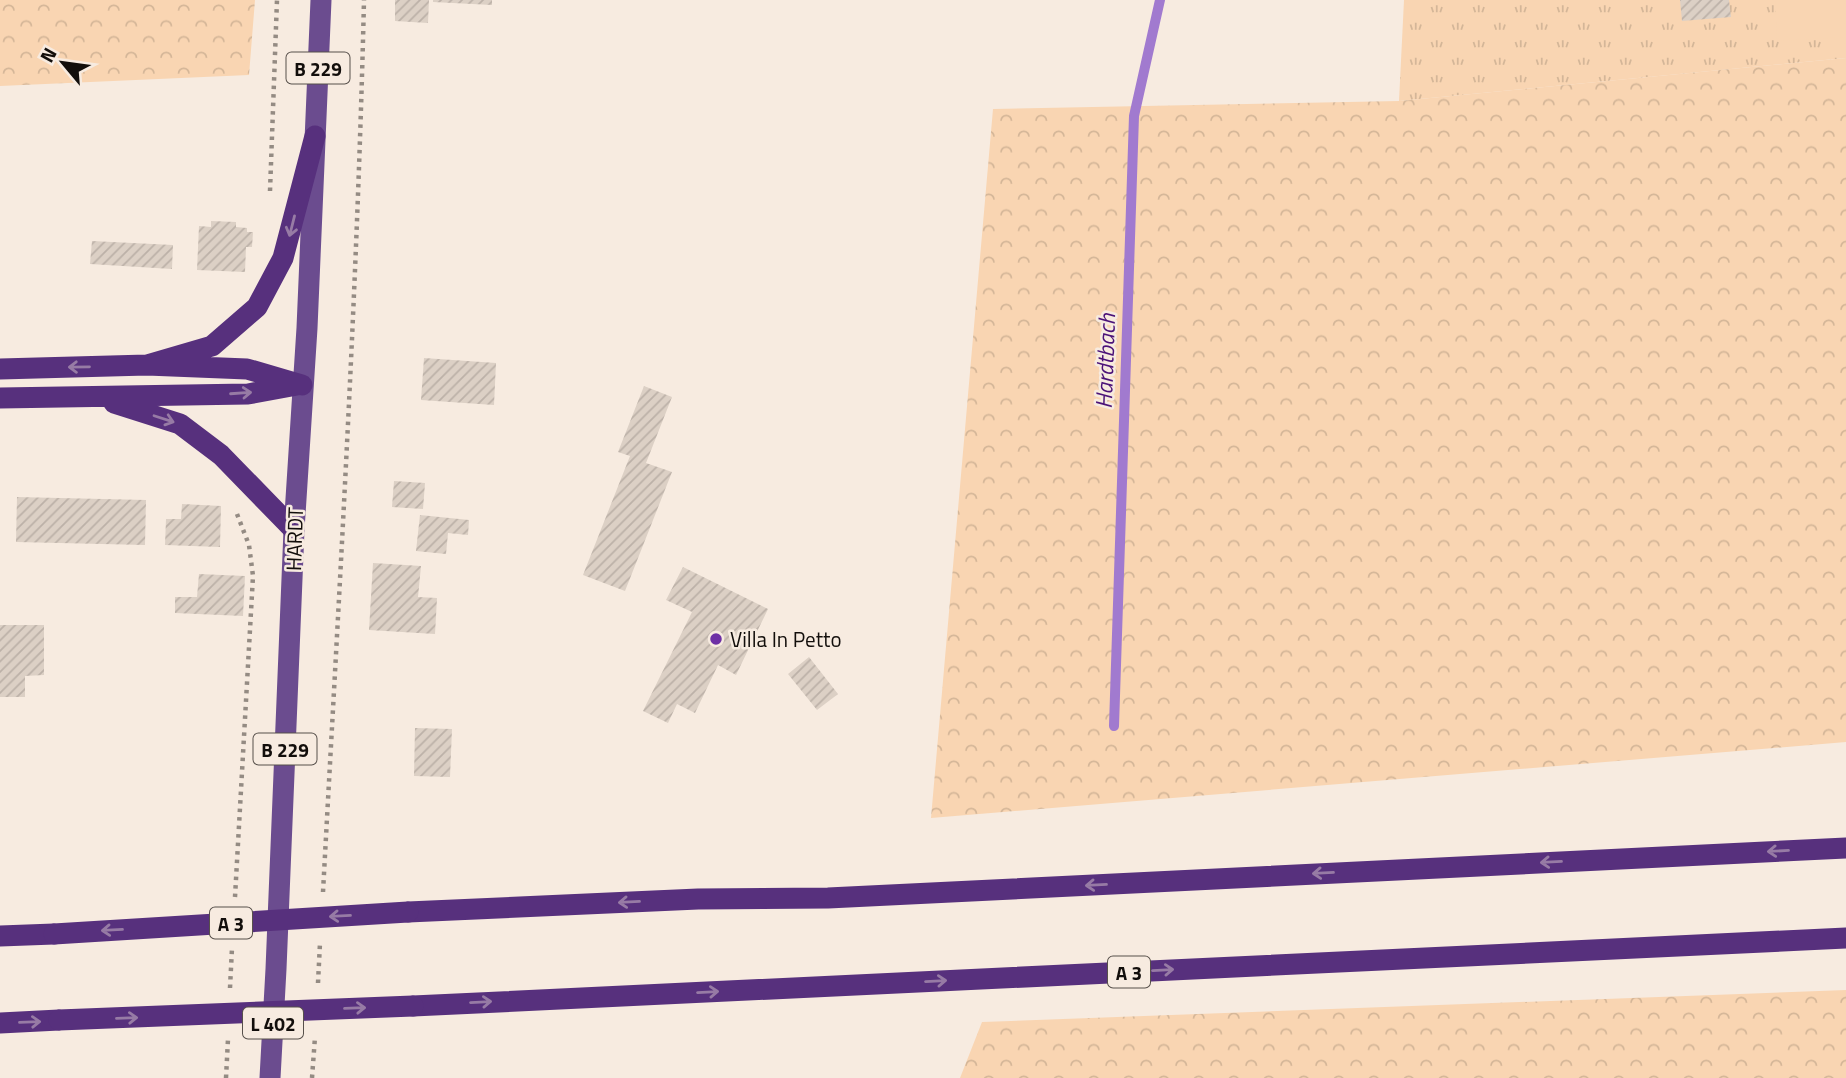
<svg xmlns="http://www.w3.org/2000/svg" width="1846" height="1078" font-family="'Titillium Web',sans-serif">
<defs>
<pattern id="grass-tufts" width="24" height="20" patternUnits="userSpaceOnUse" patternTransform="scale(1.75)"><rect width="24" height="20" fill="#f9d5b2"/><path d="M3 7l-1-3M5 7V3M7 7l1-3M15 17l-1-3M17 17v-4M19 17l1-3" fill="none" stroke="#d4b698"/></pattern>
<pattern id="forest-crowns" width="20" height="18" patternUnits="userSpaceOnUse" patternTransform="scale(1.75)"><rect width="20" height="18" fill="#f9d5b2"/><path d="M2 6a3 3 0 1 1 6 0M12 15a3 3 0 1 1 6 0" fill="none" stroke="#d4b698"/></pattern>
<pattern id="building-hatch" width="6" height="6" patternUnits="userSpaceOnUse" patternTransform="scale(1.75)"><rect width="6" height="6" fill="#dcd0c5"/><path d="M-1 1l2-2M0 6l6-6M5 7l2-2" fill="none" stroke="#bcb1a8"/></pattern>
</defs>
<rect width="100%" height="100%" fill="#f7ebe0"/>
<!-- grass -->
<path fill="url(#grass-tufts)" d="M1404,0H1846V58L1399,101Z"/>
<!-- forest -->
<path fill="url(#forest-crowns)" d="M0,0H255L249,75L0,86Z
M1846,58V742L931,818L993,109L1399,101Z
M1846,990V1078H960L982,1022Z"/>
<!-- park -->
<path fill="#f9d5b2" d="M1775,0H1846V37L1777,41Z"/>
<g fill="none" stroke-linecap="round" stroke-linejoin="round">
<!-- stream -->
<path stroke="#a17acf" stroke-width="10" d="M1114,726L1134,116L1160,0"/>
</g>
<!-- building -->
<path fill="url(#building-hatch)" d="M395,0H429L428,23L395,21Z
M433,0H492V5L433,2Z
M1680,0H1729L1731,17L1682,21Z
M211,221L236,222V227L247,228V232H253L252,247H246L245,272L197,270L199,226L211,227Z
M92,241L173,245L172,269L90,264Z
M424,358L496,363L494,405L421,400Z
M644,386L672,397L646,463L672,472L625,591L583,575L630,456L618,452Z
M394,481L425,483L423,509L392,507Z
M17,497L146,500L145,545L16,542Z
M182,504L221,506L220,547L165,545L166,519H181Z
M420,515L469,520L468,535L448,533L446,554L416,551Z
M373,563L421,566L418,597L437,598L435,634L369,630Z
M683,567L768,609L736,675L718,665L695,713L677,704L668,723L643,711L692,612L666,600Z
M199,574L245,576L243,616L175,613V597H197Z
M0,625H44V675L25,676V697H0Z
M809,657L838,694L817,710L788,674Z
M415,728L452,729L450,777L414,776Z"/>
<g fill="none" stroke-linecap="round" stroke-linejoin="round">
<!-- path -->
<path stroke="#948b83" stroke-width="4.5" stroke-dasharray="3.5 5" stroke-linecap="butt" d="M270,191L277,0
M323,892C339,595 357,298 364,0
M235,897L253,576L249,545L237,514
M318,983L320,943
M230,988L232,948
M226,1078L228,1039
M312,1078L315,1037"/>
<!-- primary -->
<path stroke="#6b4c8f" stroke-width="21" d="M270,1078L276,969L294,530L307,328L321,0"/>
<!-- highway -->
<path stroke="#57307d" stroke-width="21" d="M147,365L212,346L257,307L283,258L315,136
M0,369L147,365L247,369L302,385
M0,398L248,394L297,385
M114,403L180,424L221,455L294,530
M408,912L698,899L828,898L1846,848
M0,936L54,934
M413,1006L1846,938
M0,1023L59,1020"/>
<!-- highway-bridge -->
<path stroke="#57307d" stroke-width="21" d="M54,934L408,912
M59,1020L413,1006"/>
</g>
<!-- one-way arrows -->
<defs><path id="oneway-shaft" d="M-6 0H5M1.5-3L5.5 0L1.5 3" fill="none" stroke-width="1.6" stroke-linecap="round" stroke-linejoin="round" transform="scale(1.75)"/></defs>
<g stroke="#977ba5">
<use href="#oneway-shaft" transform="translate(292 226) rotate(104)"/>
<use href="#oneway-shaft" transform="translate(79 367) rotate(179)"/>
<use href="#oneway-shaft" transform="translate(241 393) rotate(-4)"/>
<use href="#oneway-shaft" transform="translate(164 419) rotate(18)"/>
<use href="#oneway-shaft" transform="translate(1778 851) rotate(177)"/>
<use href="#oneway-shaft" transform="translate(1551 862) rotate(177)"/>
<use href="#oneway-shaft" transform="translate(1323 873) rotate(177)"/>
<use href="#oneway-shaft" transform="translate(1096 885) rotate(177)"/>
<use href="#oneway-shaft" transform="translate(629 902) rotate(177)"/>
<use href="#oneway-shaft" transform="translate(340 916) rotate(177)"/>
<use href="#oneway-shaft" transform="translate(112 930) rotate(177)"/>
<use href="#oneway-shaft" transform="translate(1163 970) rotate(-3)"/>
<use href="#oneway-shaft" transform="translate(936 981) rotate(-3)"/>
<use href="#oneway-shaft" transform="translate(708 992) rotate(-3)"/>
<use href="#oneway-shaft" transform="translate(481 1002) rotate(-3)"/>
<use href="#oneway-shaft" transform="translate(355 1008) rotate(-2)"/>
<use href="#oneway-shaft" transform="translate(127 1018) rotate(-2)"/>
<use href="#oneway-shaft" transform="translate(30 1022) rotate(-2)"/>
</g>
<!-- markers -->
<circle fill="#6d2fa5" stroke="#f7ebe0" stroke-width="2.5" cx="716" cy="639" r="7"/>
<g text-anchor="middle" dominant-baseline="central" stroke-width="5" stroke-linejoin="round" paint-order="stroke">
<!-- shield labels -->
<g fill="#f7ebe0" stroke="#57504b" stroke-width="2">
<rect x="286.5" y="52.5" width="63" height="31" rx="5"/>
<rect x="253.5" y="733.5" width="63" height="31" rx="5"/>
<rect x="210" y="907.5" width="42" height="31" rx="5"/>
<rect x="1108" y="956.5" width="42" height="31" rx="5"/>
<rect x="243" y="1007.5" width="60" height="31" rx="5"/>
</g>
<g font-size="19" font-weight="bold" fill="#120e0b">
<text x="318" y="68">B 229</text>
<text x="285" y="749">B 229</text>
<text x="231" y="923">A 3</text>
<text x="1129" y="972">A 3</text>
<text x="273" y="1023">L 402</text>
</g>
<!-- street labels -->
<g font-size="21" fill="#120e0b" stroke="#f7ebe0">
<text transform="translate(294 539) rotate(-88)">HARDT</text>
</g>
<!-- poi labels -->
<g font-size="21" fill="#120e0b" stroke="#f7ebe0" text-anchor="start">
<text x="730" y="639">Villa In Petto</text>
</g>
<!-- water labels -->
<g font-size="23" font-style="italic" fill="#4b1278" stroke="#f7ebe0">
<text transform="translate(1105 361) rotate(-88)">Hardtbach</text>
</g>
</g>
<!-- north arrow -->
<g transform="translate(63 63) rotate(299)" stroke="#f7ebe0" stroke-width="5" paint-order="stroke">
<path d="M0-5L12 26L0 18L-12 26Z" fill="#120e0b"/>
<text y="-10" font-size="19" font-weight="bold" text-anchor="middle" fill="#120e0b">N</text>
</g>
</svg>
